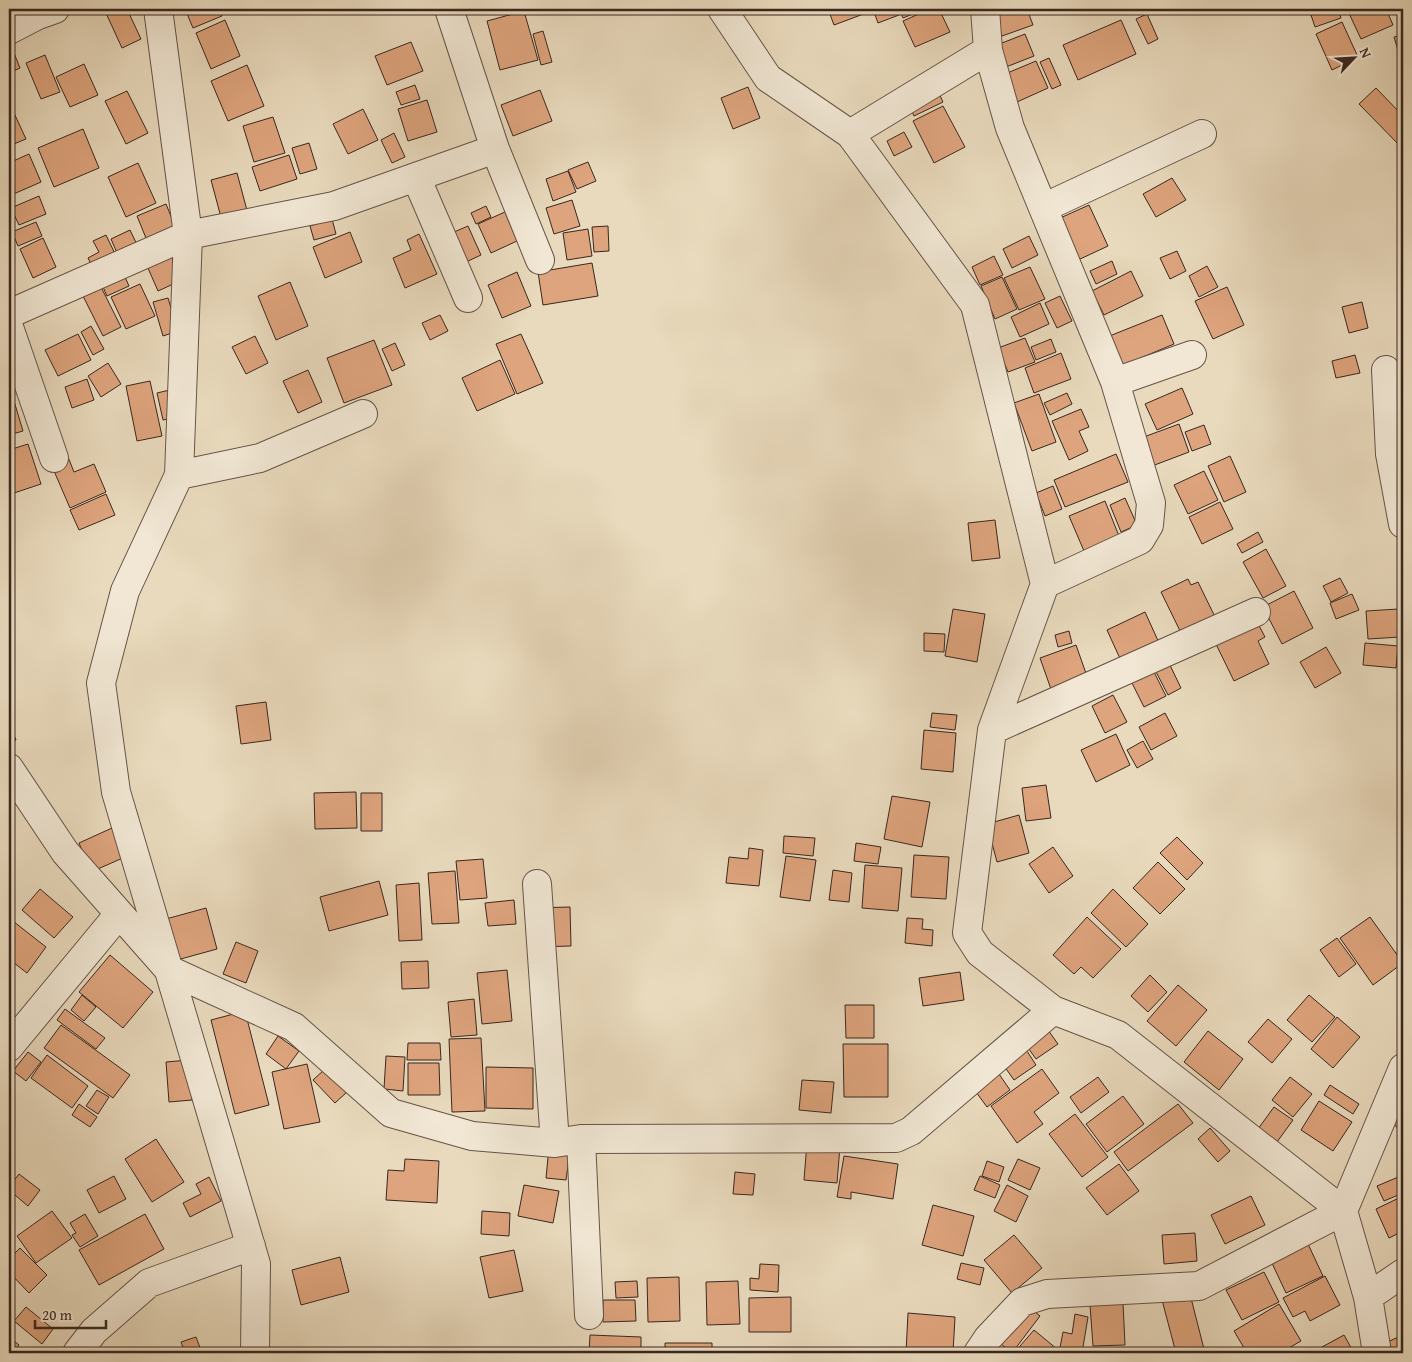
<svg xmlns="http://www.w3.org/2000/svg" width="1412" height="1362" font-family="'Gentium Book Plus',serif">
<rect width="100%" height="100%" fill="#e9dabd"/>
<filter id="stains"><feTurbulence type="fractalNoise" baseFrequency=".004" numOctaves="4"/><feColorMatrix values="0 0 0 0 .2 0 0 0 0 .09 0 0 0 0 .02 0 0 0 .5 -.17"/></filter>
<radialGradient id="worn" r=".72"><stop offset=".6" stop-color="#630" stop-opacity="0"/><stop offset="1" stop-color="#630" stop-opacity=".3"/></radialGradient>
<!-- building -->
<path fill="#dea47d" stroke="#392720" d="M110,9H127L141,39L122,48L105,11Z
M185,9H219L222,16L193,28Z
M828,9H868L869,12L834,25Z
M873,9H897L899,15L878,23Z
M899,9H925L903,18Z
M930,9H939L950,32L915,47L903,21Z
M1003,9H1027L1033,25L988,41L980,17Z
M1092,9H1118L1093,14Z
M1309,9H1338L1341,18L1315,27Z
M1347,9H1386L1393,25L1361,39Z
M524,11L538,60L500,70L487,21Z
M1147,14L1158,39L1148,44L1136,19Z
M225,20L240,56L211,69L196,33Z
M1121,20L1136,54L1078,80L1063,45Z
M1342,22L1358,57L1332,70L1316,34Z
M543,31L552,62L541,65L533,34Z
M1025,34L1034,56L1006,67L997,45Z
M1403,35V67L1394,37Z
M411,42L423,71L387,85L375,56Z
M14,53L20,68L9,73V55Z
M45,55L60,92L41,99L26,63Z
M1049,58L1061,85L1052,89L1040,62Z
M1036,61L1048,88L1017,102L1005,74Z
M84,64L98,95L70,107L56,77Z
M247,65L264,106L228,121L211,81Z
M415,85L420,99L401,105L396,92Z
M748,87L760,118L733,129L721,98Z
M1376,88L1403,116V149L1359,104Z
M937,89L943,102L914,116L908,103Z
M540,90L552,121L513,136L501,105Z
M127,91L148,133L126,144L105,101Z
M427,100L437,132L408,141L398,109Z
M943,106L965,147L934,163L913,121Z
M363,109L378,140L348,154L333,124Z
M14,113L26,139L9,146V115Z
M273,117L285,153L254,162L243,126Z
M83,129L99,168L54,187L38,148Z
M904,132L912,147L894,156L887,141Z
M394,133L405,157L392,163L381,140Z
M309,143L317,169L300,174L292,148Z
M29,154L41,182L9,196V163Z
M289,155L297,179L260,191L252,167Z
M588,162L596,181L577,189L568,170Z
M138,163L156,203L126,217L108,177Z
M568,171L576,192L553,201L546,179Z
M237,173L248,214L222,221L211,180Z
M1172,178L1186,200L1156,217L1143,194Z
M39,196L46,214L19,225L11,208Z
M572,200L580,226L554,234L546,208Z
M166,204L179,236L150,248L137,216Z
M1089,205L1108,246L1078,260L1058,219Z
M486,206L491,217L476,224L471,213Z
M505,212L517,241L491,253L478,224Z
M332,219L336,234L314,240L310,226Z
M36,222L42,236L18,246L12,232Z
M468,226L481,255L453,268L440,238Z
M608,226L609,251L594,252L592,227Z
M588,229L592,256L567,260L563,233Z
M130,230L141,253L121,262L111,239Z
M350,232L362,262L325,278L313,247Z
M419,234L437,274L405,288L393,258L411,250L407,240Z
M106,235L119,262L96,274L88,258L99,252L93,241Z
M1029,236L1038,255L1012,268L1003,249Z
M43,238L56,267L33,278L20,249Z
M168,248L182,280L158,291L144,259Z
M1177,251L1186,271L1170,279L1160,258Z
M994,256L1003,275L980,285L972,267Z
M1112,261L1117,274L1096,284L1090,271Z
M592,263L598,296L543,305L538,272Z
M1207,266L1218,287L1199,297L1189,276Z
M1030,267L1045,299L1019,310L1004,278Z
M121,268L129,286L107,296L99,278Z
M1131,271L1143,296L1104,315L1092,291Z
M517,272L531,306L502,318L488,285Z
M1002,277L1017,309L995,319L981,286Z
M290,282L308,326L276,340L258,296Z
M140,284L155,316L126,329L111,297Z
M100,285L121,327L103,336L82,294Z
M1227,287L1244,325L1213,339L1195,301Z
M1060,296L1072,321L1057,328L1045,303Z
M168,298L178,331L163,336L153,302Z
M1362,302L1368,328L1349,333L1342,307Z
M1040,303L1049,324L1020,337L1011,317Z
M440,315L448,331L430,340L422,323Z
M1162,315L1174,344L1119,367L1107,337Z
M91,326L104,349L93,355L81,332Z
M78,334L91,360L58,376L45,350Z
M521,334L543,383L517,394L496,344Z
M255,336L268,363L246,374L232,347Z
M1025,338L1035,362L1008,372L998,348Z
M1051,339L1056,352L1036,360L1031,347Z
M374,340L392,385L344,403L327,358Z
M395,343L405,365L392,371L382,349Z
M1061,353L1071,379L1034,393L1025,368Z
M1355,355L1360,373L1336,378L1332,361Z
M500,360L515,394L477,411L462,378Z
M108,363L121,384L101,397L88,376Z
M308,370L322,402L298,413L283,381Z
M87,379L94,400L72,408L65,387Z
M150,381L162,436L137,441L126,386Z
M1182,388L1193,414L1157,430L1145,404Z
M174,389L180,417L163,420L157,393Z
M1067,393L1072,404L1050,415L1044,403Z
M1039,394L1056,442L1032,451L1014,403Z
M14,401L23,431L9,435V403Z
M1081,409L1089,427L1079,431L1088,451L1069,460L1052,421Z
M1179,424L1189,452L1152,466L1141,438Z
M1204,425L1211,444L1192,451L1185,432Z
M28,444L41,484L11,494L9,488V450Z
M1116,454L1128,482L1065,507L1054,480Z
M1230,456L1246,492L1224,502L1208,466Z
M68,457L74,472L94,464L106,492L70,508L51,464Z
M1204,471L1218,500L1188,514L1174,485Z
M1053,486L1062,509L1045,516L1036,493Z
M106,494L115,515L79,530L70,510Z
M1125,498L1137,525L1121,532L1110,505Z
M1105,501L1119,536L1084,551L1069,516Z
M1220,502L1233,529L1202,544L1189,517Z
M995,520L1000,558L972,561L968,523Z
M1258,532L1263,542L1242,553L1237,544Z
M1266,549L1286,586L1263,598L1243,562Z
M1340,578L1348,593L1331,602L1323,586Z
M1188,579L1191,585L1198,582L1218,623L1184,639L1161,592Z
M1294,591L1313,628L1282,644L1263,607Z
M1352,594L1359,610L1336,619L1330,603Z
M953,609L985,614L977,662L945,656Z
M1398,609L1400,637L1368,639L1366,611Z
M1145,612L1160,645L1122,663L1107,630Z
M1255,618L1265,637L1258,641L1269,664L1234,681L1213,638Z
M1069,631L1072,643L1058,647L1055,635Z
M924,633L945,634L944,652L924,651Z
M1365,643L1398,646L1396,668L1363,665Z
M1076,645L1088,679L1052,692L1040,658Z
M1326,647L1341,673L1315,688L1300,662Z
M1167,659L1181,688L1168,695L1153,666Z
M1152,668L1166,696L1144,707L1130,679Z
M1113,695L1127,722L1105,733L1092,706Z
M266,702L271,740L241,744L236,706Z
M932,713L957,715L955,730L930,727Z
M1165,713L1177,736L1151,750L1139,727Z
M9,724L16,740L9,743Z
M924,730L956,733L953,772L921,769Z
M1116,734L1130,765L1096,782L1081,750Z
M1143,741L1153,759L1137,768L1127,750Z
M1046,785L1051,818L1026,821L1022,788Z
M356,792L357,828L315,829L314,793Z
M361,793H382V831H361Z
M892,796L930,802L922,847L884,839Z
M1019,815L1029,853L997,862L987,824Z
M112,828L125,857L91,872L79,843Z
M784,836L815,838L813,856L783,853Z
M1177,837L1203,863L1187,880L1160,853Z
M856,843L881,847L878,864L854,861Z
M1053,847L1073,876L1049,893L1029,864Z
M749,848L763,850L759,886L726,883L729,857L748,859Z
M914,855L949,857L946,899L911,897Z
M786,856L816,860L810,901L780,897Z
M483,859L487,898L460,900L456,861Z
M1158,862L1185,889L1160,914L1133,888Z
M865,865L902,868L898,911L862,908Z
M833,870L852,873L849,902L829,900Z
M455,871L459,923L432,924L428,873Z
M379,881L388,915L329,931L320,897Z
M419,883L422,940L399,941L396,885Z
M40,889L73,917L54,938L22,910Z
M1113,889L1148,924L1126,947L1091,913Z
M514,900L516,924L488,926L485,903Z
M570,907L571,946L535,947L533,908Z
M206,908L217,949L177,960L166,919Z
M1087,917L1121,949L1093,978L1081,967L1074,974L1053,955Z
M1370,917L1403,963L1373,985L1340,938Z
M9,918L46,947L27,973L9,959Z
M907,918L923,919L922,929L933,930L932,946L905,943Z
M1337,938L1356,964L1339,977L1320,950Z
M236,942L258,951L246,983L223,974Z
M110,955L153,992L123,1028L79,992Z
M428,961L429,988L402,989L401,962Z
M507,970L512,1021L482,1024L477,973Z
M960,972L964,1000L923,1006L919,978Z
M1150,975L1167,992L1148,1012L1131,996Z
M1178,985L1207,1010L1176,1046L1147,1021Z
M82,995L96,1007L84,1021L71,1010Z
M1309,995L1335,1017L1312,1042L1287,1020Z
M474,999L477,1035L451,1037L448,1002Z
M845,1005H874V1038H846Z
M65,1009L105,1038L96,1049L57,1020Z
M245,1011L269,1105L235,1114L211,1020Z
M1337,1017L1360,1037L1333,1068L1311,1049Z
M1268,1019L1292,1039L1272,1063L1248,1042Z
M61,1025L130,1075L113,1098L44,1048Z
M1048,1030L1058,1044L1036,1059L1026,1045Z
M1208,1031L1243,1059L1219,1090L1184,1062Z
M278,1036L299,1051L286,1069L266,1054Z
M481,1038L485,1111L452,1112L449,1039Z
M408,1043H440L441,1060H407Z
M843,1044H888V1097H844Z
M1025,1048L1036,1065L1014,1080L1002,1063Z
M28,1052L41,1062L26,1081L13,1071Z
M47,1055L88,1086L72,1108L31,1078Z
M386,1056L405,1057L403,1091L384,1089Z
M189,1060L192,1100L169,1102L166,1062Z
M408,1063H439L440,1095H408Z
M307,1064L320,1122L284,1129L272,1072Z
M486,1067L533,1068V1109L486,1108Z
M325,1069L347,1092L335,1103L313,1080Z
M1042,1069L1059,1093L1034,1112L1043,1124L1017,1143L991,1106Z
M999,1074L1010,1090L987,1107L976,1092Z
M1098,1077L1109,1092L1081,1113L1070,1097Z
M1290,1077L1312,1094L1293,1117L1272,1100Z
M802,1080L834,1082L831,1113L799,1110Z
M1330,1085L1359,1104L1353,1114L1324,1095Z
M97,1090L109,1097L98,1114L86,1106Z
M1123,1096L1144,1124L1107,1152L1086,1124Z
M1319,1101L1352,1122L1333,1151L1301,1130Z
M79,1104L97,1117L90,1127L72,1115Z
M1178,1104L1193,1123L1128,1171L1114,1152Z
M1274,1107L1293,1120L1277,1142L1258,1129Z
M1403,1110V1127L1400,1130L1391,1122Z
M1075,1114L1108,1157L1082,1177L1049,1134Z
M1210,1128L1230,1151L1218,1162L1198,1139Z
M156,1139L184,1182L152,1202L125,1159Z
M807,1143L840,1146L837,1183L804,1180Z
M549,1147L570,1150L566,1180L546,1178Z
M844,1156L898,1164L893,1199L851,1192V1199L837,1197Z
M405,1159L439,1161L437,1203L386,1200L388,1170L404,1171Z
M1018,1159L1040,1168L1030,1190L1008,1180Z
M987,1161L1004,1167L999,1182L982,1176Z
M1119,1164L1139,1191L1107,1215L1086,1188Z
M735,1172L755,1174L753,1195L733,1194Z
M19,1174L40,1190L28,1206L9,1190V1187Z
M1403,1175V1193L1384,1201L1377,1186Z
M114,1176L126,1199L99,1213L87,1190Z
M980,1176L1000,1185L995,1198L974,1190Z
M209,1177L221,1201L190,1217L183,1203L201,1194L196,1184Z
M524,1185L559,1191L553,1223L518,1216Z
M1007,1185L1028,1196L1016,1222L994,1211Z
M1251,1196L1265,1225L1225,1244L1211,1215Z
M1403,1196V1231L1389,1238L1376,1209Z
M933,1205L974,1216L963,1256L922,1245Z
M52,1211L72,1238L36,1263L17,1236Z
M482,1211L510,1213L509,1236L481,1234Z
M85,1214L98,1236L80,1247L72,1235L76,1233L70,1223Z
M145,1214L164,1249L99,1285L79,1250Z
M1195,1233L1197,1261L1164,1264L1162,1235Z
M1014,1235L1042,1268L1012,1293L984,1260Z
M1308,1244L1323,1276L1286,1293L1271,1261Z
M20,1248L47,1275L29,1293L9,1272V1259Z
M514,1250L523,1291L489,1298L480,1257Z
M340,1257L349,1292L301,1305L292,1270Z
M961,1263L984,1268L980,1285L957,1279Z
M760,1264L779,1265L778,1292L750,1290V1278L759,1279Z
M1264,1272L1279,1302L1242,1320L1226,1290Z
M1325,1276L1340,1305L1310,1321L1305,1311L1293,1317L1283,1298Z
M679,1277L680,1321L648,1322L647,1278Z
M637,1281L638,1297L616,1298L615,1282Z
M738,1281L740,1324L707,1325L706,1282Z
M1190,1294L1205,1353H1176L1162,1300Z
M791,1297V1332H749V1298Z
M603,1300H635L636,1321L603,1322Z
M1123,1303L1125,1345L1093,1346L1090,1305Z
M1279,1304L1301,1341L1280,1353H1247L1234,1331Z
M26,1307L53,1329L42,1344L14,1321Z
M1029,1307L1040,1316L1012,1353L1001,1344Z
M908,1313L955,1317L953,1353H906Z
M1075,1314L1088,1317L1082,1353H1059L1063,1332L1072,1334Z
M1034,1330L1057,1349L1053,1353H1014Z
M590,1335L641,1337V1353H589Z
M1344,1335L1354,1353H1311Z
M1403,1335V1353H1389L1385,1343Z
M9,1337L19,1345L12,1353H9Z
M196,1337L202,1353H185L181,1342Z
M665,1343H712V1353H665Z"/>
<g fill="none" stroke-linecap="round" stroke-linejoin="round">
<!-- minor casing -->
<g stroke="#655447" stroke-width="30">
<path id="minor" d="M158,9L188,235L179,475L125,591L101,683L116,792L256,1264L255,1353
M722,9L768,78L850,134L975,305L1045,584L992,730L967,933L980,953L1053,1010L1118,1035L1343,1211L1368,1297L1377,1353
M985,9L988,50L1010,128L1115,382L1151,503L1149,525L1140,540L1045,584
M9,30L38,15L55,9
M850,134L988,50
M495,149L540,260
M416,177L468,298
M1043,208L1202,134
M9,314L188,235L334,206L495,149L449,9
M9,327L54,458
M1386,370L1390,454L1403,524
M1115,382L1192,355
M179,475L260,458L363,414
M992,730L1256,612
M9,768L65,852L169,970L294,1027L391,1113L472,1136L555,1143L581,1139L896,1138L911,1131L1053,1010
M537,884L555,1143
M9,1047L119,914
M581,1139L589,1315
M1368,1297L1403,1273
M77,1353L94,1331L149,1283L251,1246
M978,1353L988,1338L1022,1302L1047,1294L1199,1286L1343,1211L1403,1068"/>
</g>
<!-- minor -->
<use href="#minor" stroke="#f1e7d4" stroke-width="28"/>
</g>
<!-- margin -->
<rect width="1412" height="1362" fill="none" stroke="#e9dabd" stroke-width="30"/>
<rect x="10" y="10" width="1392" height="1342" fill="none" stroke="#392720" stroke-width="2.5"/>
<rect x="15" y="15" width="1382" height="1332" fill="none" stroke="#392720"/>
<!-- north arrow -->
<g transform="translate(1354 58) rotate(65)" stroke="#f1e7d4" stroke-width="4" paint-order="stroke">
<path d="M0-4L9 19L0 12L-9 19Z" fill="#392720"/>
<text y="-8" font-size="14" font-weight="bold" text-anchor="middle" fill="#392720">N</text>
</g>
<!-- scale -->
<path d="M35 1320v8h71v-8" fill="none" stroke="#392720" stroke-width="2.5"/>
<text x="42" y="1320" font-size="15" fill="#392720" stroke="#f1e7d4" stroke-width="4" paint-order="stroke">20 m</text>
<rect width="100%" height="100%" filter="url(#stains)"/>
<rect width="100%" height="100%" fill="url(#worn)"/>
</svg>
